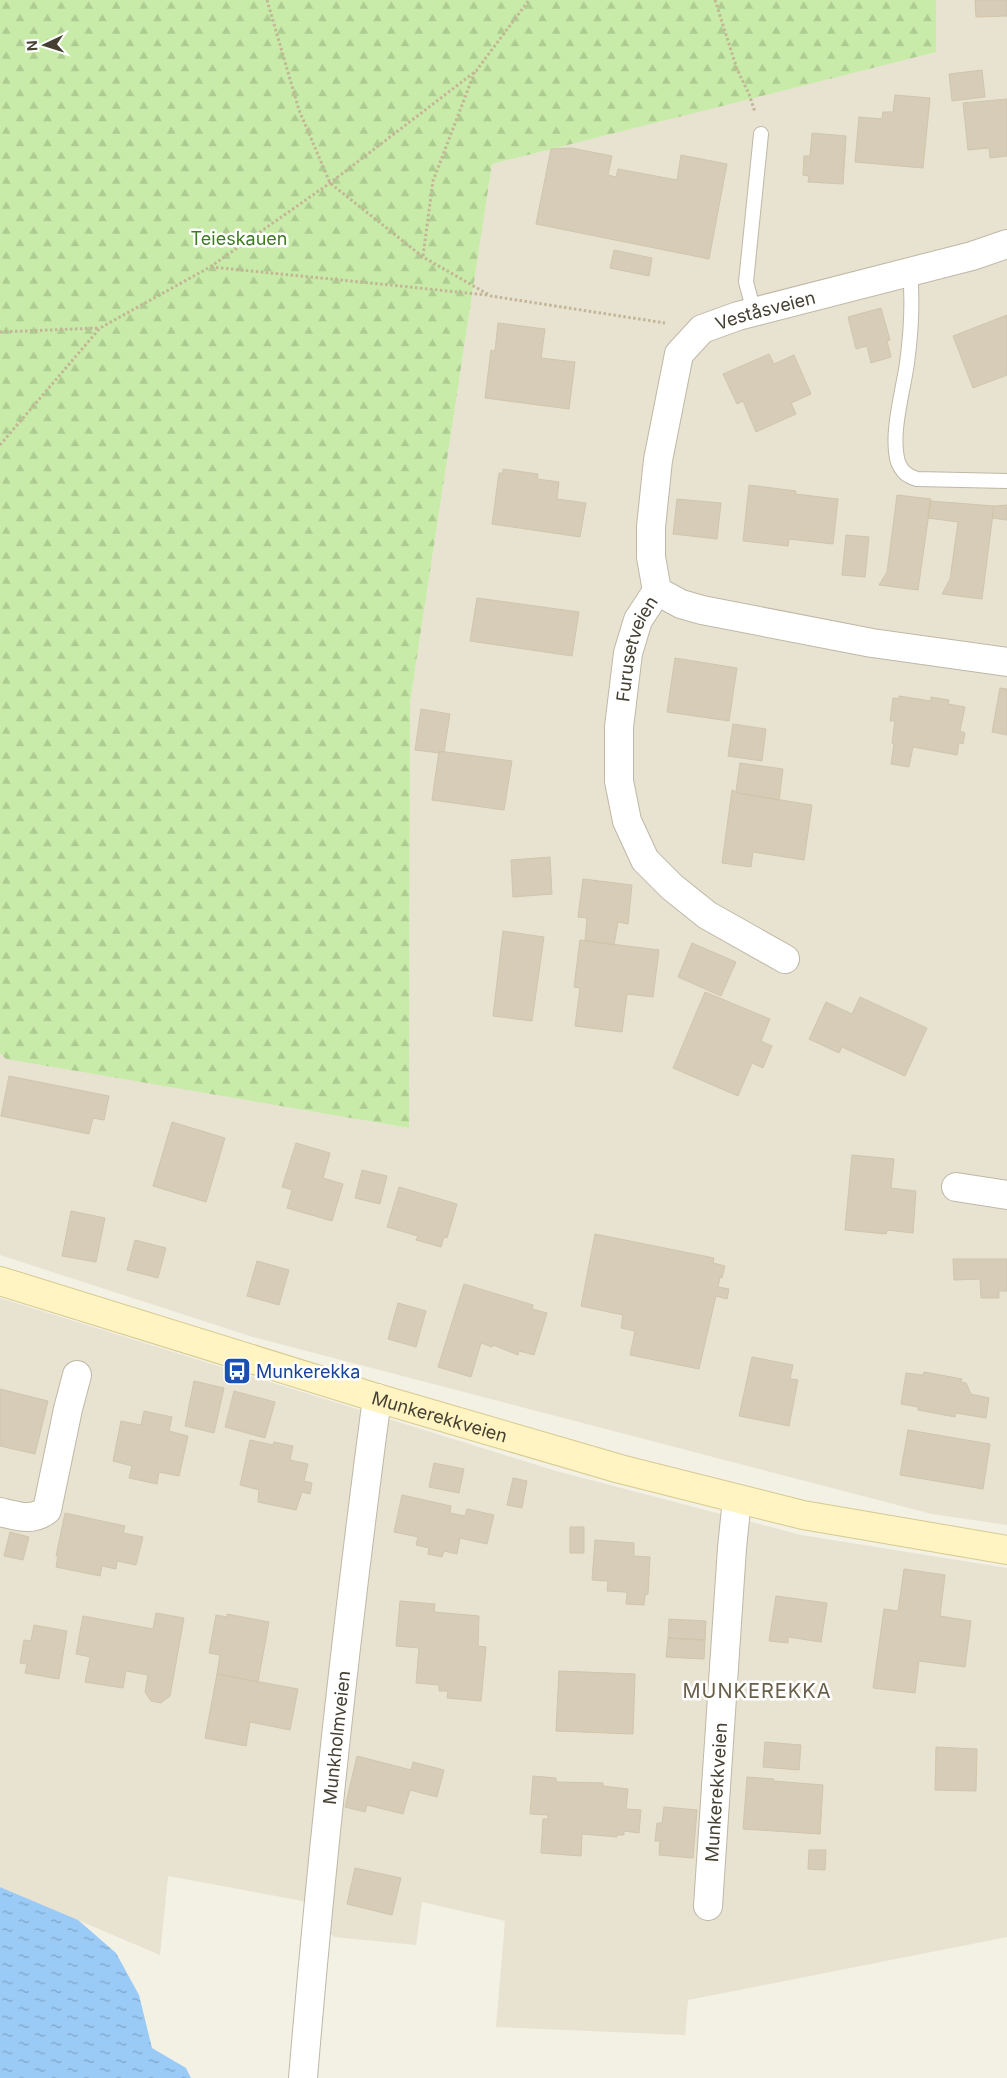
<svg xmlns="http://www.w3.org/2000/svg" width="1007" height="2078" font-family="Inter,sans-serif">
<defs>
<pattern id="forest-firs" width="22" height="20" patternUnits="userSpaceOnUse" patternTransform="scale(1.25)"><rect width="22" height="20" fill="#c9eba9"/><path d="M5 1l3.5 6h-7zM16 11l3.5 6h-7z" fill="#aecb92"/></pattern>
<pattern id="water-ripples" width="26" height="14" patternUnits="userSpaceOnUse" patternTransform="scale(1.25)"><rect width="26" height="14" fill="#9acaf6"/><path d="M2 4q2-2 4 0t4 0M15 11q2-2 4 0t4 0" fill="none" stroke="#7fa5c8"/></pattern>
</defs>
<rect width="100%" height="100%" fill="#f3f0e4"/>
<!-- residential -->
<path fill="#e8e2d1" d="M936,0H1007V1525L932,1514L253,1337L0,1255V1053L7,1059L409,1128L410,703L492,164L935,52Z
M0,1298L556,1471L801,1535L1007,1568V1937L688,2000L685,2035L496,2027L505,1921L422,1902L416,1945L334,1937L303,1901L168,1876L160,1955L0,1887Z"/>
<!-- forest -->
<path fill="url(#forest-firs)" d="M0,0H936V52L492,164L410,703L409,1128L6,1059L0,1053Z"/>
<!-- water -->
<path fill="url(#water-ripples)" d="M0,1887L78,1920L116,1953L139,1995L152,2048L186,2068L191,2078H0Z"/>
<!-- building -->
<path fill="#d6ccb8" stroke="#d1c5ab" d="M975,0H1007V16L976,17Z
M982,70L985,97L952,101L949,74Z
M895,95L930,98L923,168L855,162L859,117L882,119L883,112H893Z
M1007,99V156L990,158L989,148L968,150L963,103Z
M812,133L846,136L843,184L808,182L809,176L803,175L804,156H810Z
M571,148L612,156L608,175L616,177L618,169L677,180L681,155L727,164L709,259L536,224L551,149Z
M614,250L652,258L649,276L610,268Z
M881,308L890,340L887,341L891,357L871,363L867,346L856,349L848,317Z
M1007,315V375L973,388L953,336Z
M498,323L545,329L541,358L575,362L569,409L485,398L491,350L495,351Z
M769,354L774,364L794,355L811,394L791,403L796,414L756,432L743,401L737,404L723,374Z
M503,469L538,474L537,479L559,482L557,499L586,503L580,537L492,524L499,473H503Z
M749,485L796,491L795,494L838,499L833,544L789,539L788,546L743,541Z
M897,495L931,499L918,590L879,585L887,572Z
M677,499L721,503L717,539L673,534Z
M930,501L994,506L982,599L942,594L950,579L958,522L928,518Z
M1007,505V520L992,518L994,506Z
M846,535L869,537L865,577L842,575Z
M477,598L579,612L572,656L470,641Z
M675,658L737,668L729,721L667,712Z
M1000,688L1007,689V735L992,732Z
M899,696L931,701V697L949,700L948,704L965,707L960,731L965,733L963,744L959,743L957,755L913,747L909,767L891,764L894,744L892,743L895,721H890L893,698L899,699Z
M421,709L450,714L444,752L439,751L440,753L415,750Z
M733,724L766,729L762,761L728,756Z
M439,751L512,761L504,810L432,800Z
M740,763L783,769L779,800L738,793L736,791Z
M732,790L738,793L812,805L804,860L753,852L751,867L722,863Z
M550,857L552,894L513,897L511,860Z
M583,879L632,885L628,924L618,922L614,945L585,941L587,918L578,917Z
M503,931L544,937L532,1021L493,1016Z
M580,940L659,950L653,997L627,994L622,1032L575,1026L580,988L574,987Z
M692,943L736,962L721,996L678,977Z
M705,992L770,1019L761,1041L772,1046L763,1068L752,1063L738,1096L673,1068Z
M860,997L927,1028L905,1076L842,1047L839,1053L809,1039L826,1002L852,1014Z
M9,1076L109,1096L104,1120L93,1118L89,1134L1,1116Z
M172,1122L225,1138L206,1202L153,1186Z
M296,1143L330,1153L323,1178L343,1184L332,1221L287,1208L292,1190L282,1187Z
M852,1155L894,1159L891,1188L916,1191L913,1233L887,1230L886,1234L845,1230Z
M362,1170L387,1176L380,1204L355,1198Z
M399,1187L457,1204L447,1238L444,1237L441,1247L416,1240L418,1236L387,1227Z
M71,1211L105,1218L96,1262L62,1256Z
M595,1234L714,1258L713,1263L725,1266L722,1278L720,1277L718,1287L729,1289L727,1299L716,1296L699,1369L630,1355L635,1331L621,1328L623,1315L581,1306Z
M135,1240L166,1248L158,1278L127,1270Z
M953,1259H1007V1291H999V1298H981L980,1279L954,1280Z
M257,1261L289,1270L279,1305L247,1296Z
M464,1284L533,1305L532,1309L547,1313L534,1355L519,1351L518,1355L493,1345L492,1347L481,1343L471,1377L438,1367Z
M398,1303L426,1311L416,1347L388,1339Z
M752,1357L793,1365L790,1379L798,1380L789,1426L739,1416Z
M924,1372L962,1379L961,1382L966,1383L971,1394L989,1398L986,1418L956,1413L955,1417L918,1410V1407L901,1404L906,1373L923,1375Z
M194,1381L224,1388L214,1433L185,1426Z
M0,1389L48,1401L35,1454L0,1446Z
M234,1391L275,1402L265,1438L225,1427Z
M144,1411L172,1417L169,1431L188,1436L179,1476L159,1472L157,1484L129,1478L132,1466L113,1461L121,1421L141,1425Z
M908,1430L990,1444L983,1489L900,1475Z
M250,1440L273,1445L274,1442L293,1446L290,1460L308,1464L304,1481L312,1483L310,1494L302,1492L296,1510L258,1502L259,1490L240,1485Z
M434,1463L464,1469L459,1493L429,1487Z
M513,1478L527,1481L522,1508L507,1505Z
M402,1495L451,1506L450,1513L465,1516L467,1509L494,1515L487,1544L460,1538L457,1554L444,1551L442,1557L428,1554L429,1548L416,1545L418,1537L394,1532Z
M65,1513L125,1526L123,1533L143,1537L136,1565L117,1561L116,1569L102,1566L100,1576L56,1567L58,1556H56Z
M570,1527H584V1553H570Z
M10,1532L29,1537L23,1560L4,1556Z
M595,1540L634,1543V1556L650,1557L648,1594L645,1595L644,1605L626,1604L627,1594L625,1592L607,1591L608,1581L592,1580Z
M904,1569L945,1575L940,1616L971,1621L965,1667L919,1661L915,1693L873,1688L884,1609L898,1611Z
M776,1596L827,1603L821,1642L788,1637V1643L769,1641Z
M400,1601L435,1604L434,1612L479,1616L478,1646L486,1647L481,1701L447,1698L448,1691H439V1685L416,1683L419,1648L396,1646Z
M156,1613L184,1618L170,1696L161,1703L151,1701L145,1692L148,1675L126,1671L123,1688L85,1682L90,1657L76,1654L83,1616L153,1629Z
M227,1614L269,1622L258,1682L217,1674L220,1655L209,1653L216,1615L227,1617Z
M669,1619L706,1621L705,1640L668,1638Z
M34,1625L67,1631L59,1679L25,1673L27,1664L20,1663L24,1640L31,1641Z
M668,1638L705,1640L704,1659L666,1657Z
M559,1671L635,1674L633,1734L556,1731Z
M217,1674L298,1689L290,1730L250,1722L246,1746L205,1738Z
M765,1742L801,1745L799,1770L763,1767Z
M936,1747L977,1749L976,1791L935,1790Z
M357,1756L411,1770L413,1762L444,1770L437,1797L410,1790L403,1814L367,1805L365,1812L345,1807Z
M533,1776L556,1778V1782L603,1783V1786L628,1789L626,1809L641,1810L639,1833L624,1831V1835H617V1837L582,1834L581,1856L541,1853L543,1819H548V1815L530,1814Z
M747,1777L774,1779L773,1781L823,1785L820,1834L743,1829Z
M664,1807L697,1810L693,1858L659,1855L660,1841H655L657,1823H662Z
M809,1850H826L825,1870L808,1869Z
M355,1868L401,1878L392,1915L347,1904Z"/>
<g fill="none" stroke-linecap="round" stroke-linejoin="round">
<!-- lane casing -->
<g stroke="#bfb8a6" stroke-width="16">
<path id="lane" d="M910,272C913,302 911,333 907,363C903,392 890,434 898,462C902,472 907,476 917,479L1007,481
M754,312L746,282L761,134"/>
</g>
<!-- street casing -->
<g stroke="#bfb8a6" stroke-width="30">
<g id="street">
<path id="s1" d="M657,591L651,557V527L658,460L679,354L702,329L738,316L972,256L1007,244"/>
<path id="s2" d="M785,959L707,915L672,887L645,860L627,821L619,781V727L628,653L638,620L657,591L681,604L702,610L872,643L1007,662"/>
<path d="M956,1187L1007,1195"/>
<path d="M0,1512C17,1516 32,1522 47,1510L68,1409L77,1375"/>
<path id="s3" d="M708,1906L732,1548L737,1499"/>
<path id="s4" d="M303,2078C322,1851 347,1624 377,1398"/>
</g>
</g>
<!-- secondary casing -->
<g stroke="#d7c990" stroke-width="30">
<g id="secondary">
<path id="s5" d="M0,1281L377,1398L620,1469L803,1515L1007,1550"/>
</g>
</g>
<!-- path -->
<path stroke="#c2b696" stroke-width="3" stroke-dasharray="2.5 2.5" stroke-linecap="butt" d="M267,0L299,110L330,183L423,257L491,296L665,323
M715,0L737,69L749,94L755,112
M423,256L433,181L475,71
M211,267L488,295
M0,332L99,328
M0,445L100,328L210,267L330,183L476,71L529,0"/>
<!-- lane -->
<use href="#lane" stroke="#fff" stroke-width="14"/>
<!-- street -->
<use href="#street" stroke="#fff" stroke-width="28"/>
<!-- secondary -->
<use href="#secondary" stroke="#fff4c2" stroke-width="28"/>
</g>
<!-- icons -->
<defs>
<g id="bus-square" transform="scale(1.4375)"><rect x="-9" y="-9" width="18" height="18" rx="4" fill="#1a4fb4" stroke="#fff"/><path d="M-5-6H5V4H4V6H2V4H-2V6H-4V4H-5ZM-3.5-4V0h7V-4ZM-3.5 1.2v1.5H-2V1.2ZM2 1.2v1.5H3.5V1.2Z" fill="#fff"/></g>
</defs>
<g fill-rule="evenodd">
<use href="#bus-square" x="237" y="1371"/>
</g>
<g text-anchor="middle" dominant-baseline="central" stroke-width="5" stroke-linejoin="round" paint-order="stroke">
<!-- park labels -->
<g font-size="18" fill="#3e7c22" stroke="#fff">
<text x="239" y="238">Teieskauen</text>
</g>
<!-- street labels -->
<g font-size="18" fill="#464033" stroke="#fff">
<text stroke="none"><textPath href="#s1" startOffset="340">Veståsveien</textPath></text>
<text stroke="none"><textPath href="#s2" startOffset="391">Furusetveien</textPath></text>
<text stroke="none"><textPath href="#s5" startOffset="460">Munkerekkveien</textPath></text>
<text stroke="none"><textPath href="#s4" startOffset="342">Munkholmveien</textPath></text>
<text stroke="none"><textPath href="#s3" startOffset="114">Munkerekkveien</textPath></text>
</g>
<!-- transit labels -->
<g font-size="18" fill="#164399" stroke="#fff" text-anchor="start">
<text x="256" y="1371">Munkerekka</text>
</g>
<!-- quarter labels -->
<g font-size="20" letter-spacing="1" fill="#695f4a" stroke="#fff">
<text x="757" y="1691">MUNKEREKKA</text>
</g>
</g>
<!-- north arrow -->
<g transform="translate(45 45) rotate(266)" stroke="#ffffff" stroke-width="4" paint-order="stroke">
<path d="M0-4L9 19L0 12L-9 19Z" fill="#464033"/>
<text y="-8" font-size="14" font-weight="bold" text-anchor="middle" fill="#464033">N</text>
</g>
</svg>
